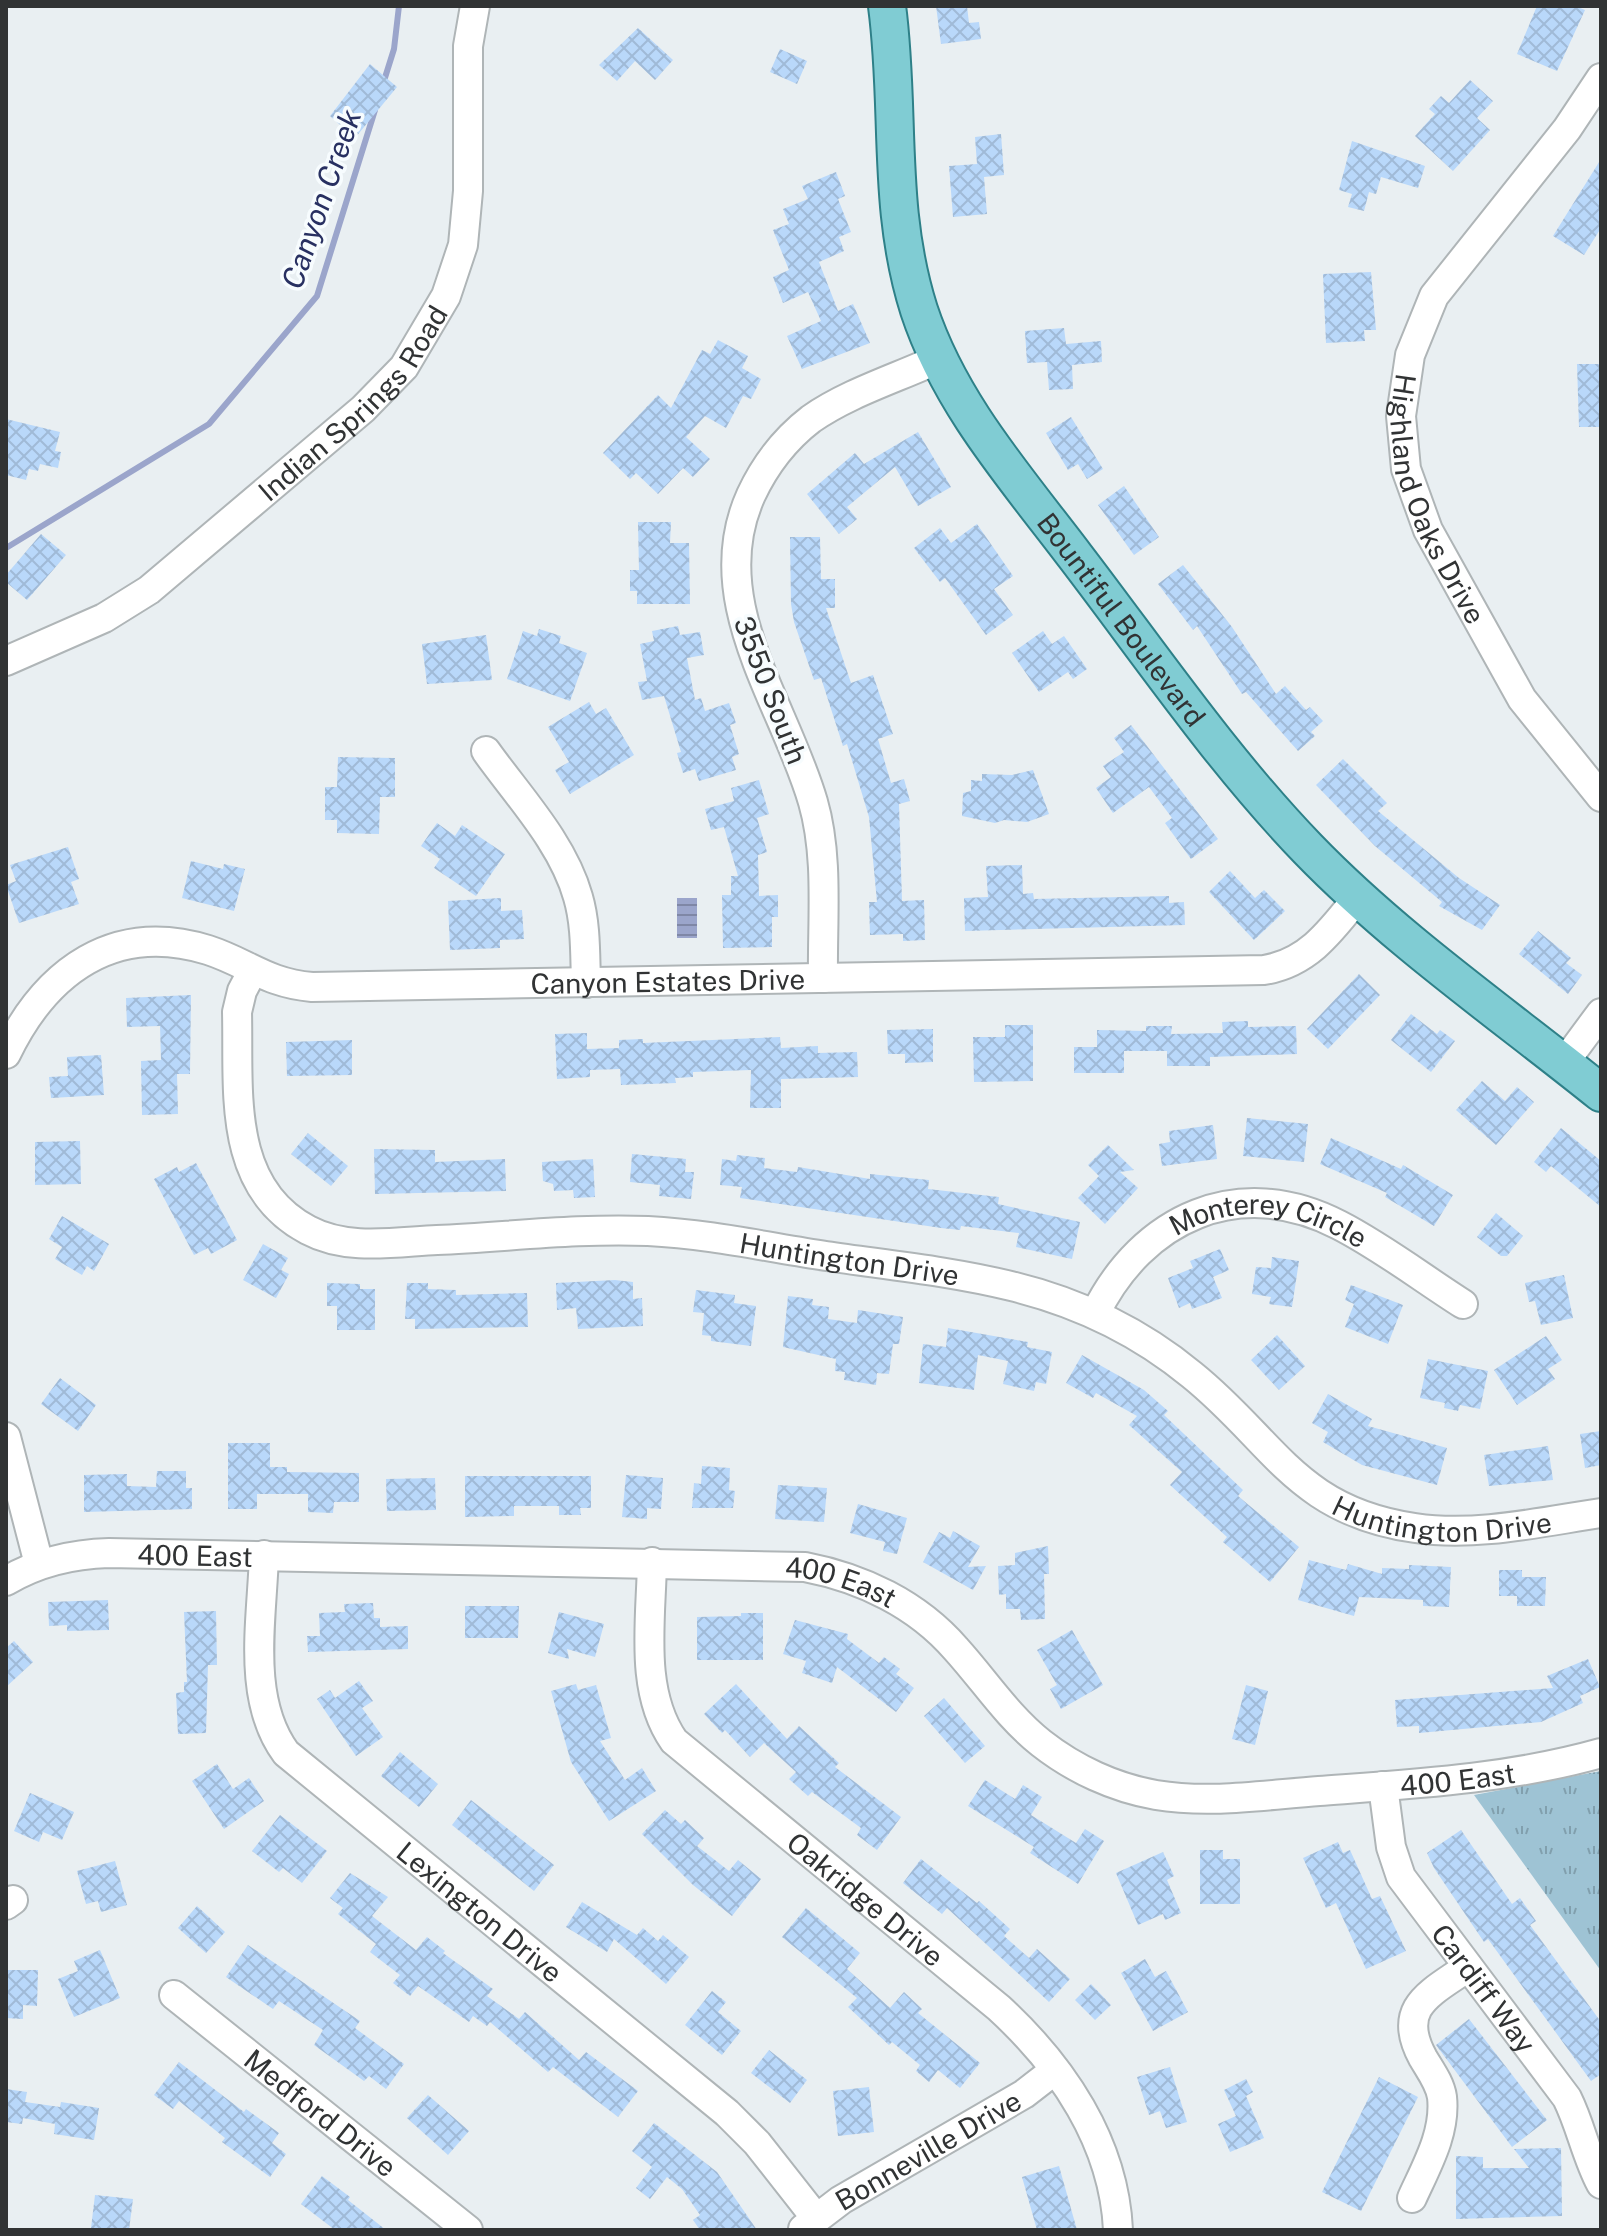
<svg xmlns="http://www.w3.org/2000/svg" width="1607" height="2236" font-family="'Public Sans',sans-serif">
<defs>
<pattern id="park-tufts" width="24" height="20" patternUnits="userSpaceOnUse" patternTransform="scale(2)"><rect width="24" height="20" fill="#9ec3d4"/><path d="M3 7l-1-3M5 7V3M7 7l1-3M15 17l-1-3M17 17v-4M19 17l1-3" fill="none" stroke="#819fad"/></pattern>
<pattern id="water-rules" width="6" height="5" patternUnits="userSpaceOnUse" patternTransform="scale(2)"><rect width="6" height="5" fill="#9ba5cb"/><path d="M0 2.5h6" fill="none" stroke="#7f87a6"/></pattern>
<pattern id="building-cross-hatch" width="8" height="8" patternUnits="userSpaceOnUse" patternTransform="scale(2)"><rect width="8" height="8" fill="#b9d8fa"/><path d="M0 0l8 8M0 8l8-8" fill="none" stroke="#a0bad7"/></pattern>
</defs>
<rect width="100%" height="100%" fill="#e9eff2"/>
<!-- park -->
<path fill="url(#park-tufts)" d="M1601,1771V1971L1474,1795Z"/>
<!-- water -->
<path fill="url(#water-rules)" d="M677,898H697V938H677Z"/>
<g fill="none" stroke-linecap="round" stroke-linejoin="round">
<!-- stream -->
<path stroke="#9ba5cb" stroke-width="6" d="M383,84L394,49L399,6
M6,548L209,424L317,296L375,110"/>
</g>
<!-- building -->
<path fill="url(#building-cross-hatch)" d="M936,6H967L969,23L979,22L981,39L941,44Z
M1537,6H1575L1585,10L1557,71L1517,54Z
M638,28L673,60L655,80L635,61L617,81L599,65Z
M780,49L807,61L797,84L770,72Z
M370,64L397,87L355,138L330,116Z
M1470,80L1493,101L1477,118L1490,130L1453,171L1415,136L1435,114L1429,109L1441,96L1449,103Z
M1001,134L1004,175L984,177L987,214L953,217L949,166L977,164L975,137Z
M1352,141L1425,166L1418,188L1381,177L1376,194L1369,192L1364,211L1348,207L1352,194L1339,190Z
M1601,159V228L1584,255L1553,236Z
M836,172L845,196L838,199L851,232L839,237L844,251L819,262L838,311L853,304L870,343L802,369L787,336L821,321L808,292L783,303L773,277L789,270L773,230L789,224L783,209L808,199L802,186Z
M1371,272L1376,330H1364L1365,341L1326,343L1323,274Z
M1064,328L1066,344L1101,341L1102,362L1072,365L1073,389L1049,390L1047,362L1027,363L1025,331Z
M718,340L748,356L742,368L761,379L751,399L743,396L726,428L705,416L686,437L710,459L693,477L683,468L658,494L636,473L630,479L603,453L658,395L671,408L702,350L710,354Z
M1577,364H1601V427H1579Z
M1071,417L1103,469L1087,479L1078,464L1068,470L1046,433Z
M6,419L60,432L55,451L61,452L58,468L40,464L38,471L29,469L26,480L6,475Z
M918,432L951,487L918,506L895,467L847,507L857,519L839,534L807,494L855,453L864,464Z
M1124,486L1159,537L1134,555L1098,505Z
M638,522H671L670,543H689L690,604H637V591H630V570H639Z
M977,524L1013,576L994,589L1013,615L986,635L945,578L940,582L914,548L940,528L951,543Z
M41,534L66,555L27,600L6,582V575Z
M790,537H820L821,579H835V608H826L851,683L873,675L893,734L878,739L891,783L904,779L910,801L899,804L902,901L924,900L925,940L903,941V934L870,935L869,902H877L869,817L847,744L843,746L821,678L814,680L794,622L791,604Z
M1183,565L1232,627L1276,694L1285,686L1306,710L1310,707L1323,721L1311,732L1315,736L1298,751L1246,692L1242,694L1197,626L1193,630L1158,584Z
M678,626L680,635L700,632L704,655L687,658L695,700L701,698L705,711L729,703L736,723L730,725L739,754L732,757L736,770L699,781L695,769L683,773L677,753L681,752L664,696L642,700L638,682L647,681L640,644L654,641L652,631Z
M539,629L561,636L559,643L587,653L570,701L507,679L523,631L537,636Z
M1043,631L1052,644L1064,636L1087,669L1073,679L1068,672L1039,692L1012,653Z
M486,635L492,680L427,684L422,644Z
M589,702L596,714L606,708L634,755L570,794L555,770L569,762L548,727Z
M1131,725L1218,839L1191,859L1165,823L1172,818L1149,787L1113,813L1096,788L1111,777L1103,766L1124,752L1114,738Z
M338,757L395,758V797H380L379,834L337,833V820H325V787H337Z
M1343,759L1387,803L1378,811L1459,878L1500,905L1482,930L1439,906L1442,902L1375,846L1316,785Z
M1033,770L1049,814L1027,822L1004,820L995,823L962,816L963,793L971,791V780L982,781V774L1012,775Z
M759,780L769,814L757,818L767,852L758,855L759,896L778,895V917H772V947L723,948L722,895H731V876H738L724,827L711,830L705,809L734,801L731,788Z
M437,823L455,836L462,825L505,854L476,896L434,868L440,859L421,846Z
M68,847L79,879L71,882L79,904L19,923L6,885L16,881L10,865Z
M191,861L223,869L224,864L245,869L234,911L182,898Z
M1022,865L1023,894L1033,893L1034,899L1169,896V903L1184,902L1185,925L965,931L964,898L988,897L986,866Z
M1230,871L1255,898L1264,890L1285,911L1254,940L1209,892Z
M501,898V911L522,910L524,939L500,940V948L450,950L448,901Z
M1538,931L1571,958L1566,963L1582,975L1568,994L1519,954Z
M1359,974L1380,995L1328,1049L1307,1029Z
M191,995L190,1074H177L178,1114L142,1115L141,1061L161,1060L160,1026L127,1027L126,998Z
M1411,1014L1437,1034L1440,1030L1455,1041L1431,1072L1391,1040Z
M1248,1021V1027L1296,1026L1297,1054L1210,1057V1066H1167V1051H1124V1073H1074V1047H1097V1030L1146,1031V1026H1172L1171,1034L1223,1033L1222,1022Z
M1005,1025H1033V1081L974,1082L973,1037H1005Z
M933,1029V1062L905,1063V1054H888L887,1030Z
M587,1033V1049L619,1048V1040L643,1039V1043L780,1037L781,1048L818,1046V1053L857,1052L858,1077L781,1079V1108H750L751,1070L693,1072V1077L675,1078L676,1083L621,1085L620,1069L590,1070V1077L557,1079L555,1034Z
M352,1040V1075L287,1076L286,1042Z
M101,1055L104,1095L51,1098L49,1077L68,1076L67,1057Z
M1482,1081L1505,1101L1517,1087L1534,1102L1496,1145L1456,1110Z
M1247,1118L1308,1124L1304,1162L1243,1156Z
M1213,1125L1217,1159L1162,1166L1159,1144L1170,1142L1169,1131Z
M1561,1128L1601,1161V1207L1551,1166L1546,1172L1534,1162Z
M308,1133L348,1166L331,1186L291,1154Z
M1331,1138L1401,1169L1403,1165L1453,1195L1434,1226L1385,1197L1387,1193L1320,1164Z
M80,1141L81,1184L35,1185V1142Z
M1108,1145L1134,1170L1120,1172L1138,1188L1105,1224L1078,1198L1099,1176L1088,1165Z
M374,1149L435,1150V1162L505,1159L506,1191L375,1194Z
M632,1154L686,1159L685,1172H694L691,1199L659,1196L660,1185L630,1182Z
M737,1155L765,1158L764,1168L797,1172L798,1167L870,1179V1174L929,1180L928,1189L999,1197L998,1204L1080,1222L1072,1259L1016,1247L1019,1233L961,1226L960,1230L941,1228L740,1198L742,1187L720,1185L722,1159L736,1161Z
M593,1159L595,1197L574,1198L573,1190L554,1191L553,1184L543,1181L542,1162Z
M196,1163L237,1240L211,1254L208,1248L194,1255L154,1179L177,1167L179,1172Z
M1496,1213L1523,1236L1507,1256H1501L1477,1237Z
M62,1216L109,1244L94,1271L87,1266L82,1275L55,1259L62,1247L49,1239Z
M263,1244L288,1258L281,1270L289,1274L276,1298L243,1280Z
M1220,1249L1229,1270L1213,1277L1222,1298L1192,1309L1190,1303L1179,1308L1168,1278L1193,1268L1190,1261Z
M1272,1257L1299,1261L1292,1307L1269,1304L1271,1297L1252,1294L1256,1267L1271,1268Z
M1564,1275L1573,1318L1541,1325L1535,1301L1529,1302L1525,1283Z
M615,1280L633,1282V1299L642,1298L643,1326L578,1329L576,1308L557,1310L556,1283Z
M327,1283L360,1284V1289H375V1330H337V1306H327Z
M407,1283H428V1289L456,1290V1295L527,1293L528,1327L415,1329V1319H405Z
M1351,1285L1403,1305L1388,1344L1345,1327L1354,1304L1345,1300Z
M696,1290L735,1295L734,1303L756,1306L751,1346L711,1341V1336L702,1335L704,1313L693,1312Z
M788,1296L813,1299L812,1305L829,1307L828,1319L857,1323L858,1310L903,1317L899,1344H893L889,1374L877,1373L876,1385L844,1380L845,1372L835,1371L836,1359L783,1347Z
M948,1328L1028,1342L1027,1347L1052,1352L1046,1384L1036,1382L1034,1391L1003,1384L1008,1361L978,1355L974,1390L919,1383L923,1344L946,1347Z
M1277,1335L1305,1366L1279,1390L1251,1360Z
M1546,1336L1562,1360L1548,1369L1555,1379L1517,1405L1494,1370Z
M1082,1355L1144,1390L1168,1411L1164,1415L1243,1490L1238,1496L1299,1547L1270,1582L1223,1542L1227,1537L1170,1485L1182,1472L1129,1425L1137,1416L1096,1393L1093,1398L1066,1383Z
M1428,1359L1488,1371L1480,1409L1460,1405L1458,1411L1444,1408L1445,1403L1420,1398Z
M60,1378L96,1405L78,1431L41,1404Z
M1328,1394L1372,1419L1368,1426L1447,1448L1437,1485L1362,1465L1323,1442L1328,1432L1312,1423Z
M1601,1431V1465L1585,1468L1580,1434Z
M228,1443H270V1467H287V1472L359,1473V1502H334L333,1513L308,1512V1494H257V1509H228Z
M1548,1446L1553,1480L1489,1486L1484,1455Z
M702,1466L730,1468L729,1490L735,1491L733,1508H692L694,1483L701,1484Z
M157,1471H186V1488H192V1509L84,1512V1475L127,1474V1486L156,1487Z
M626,1475L663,1478L661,1509L647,1508V1519L622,1517Z
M465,1476H591V1508H580L581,1515H559V1506H514V1516L465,1517Z
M435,1478L436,1510L387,1511L386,1479Z
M778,1485L827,1488L824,1522L775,1519Z
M858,1504L907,1518L897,1554L883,1551L885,1542L850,1533Z
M953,1531L980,1546L968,1567L986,1566L973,1590L923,1562L939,1532L950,1538Z
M1048,1546L1049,1574H1044L1045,1619L1021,1620L1020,1609H1006V1594L999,1595L998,1566L1015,1565V1553Z
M1309,1560L1346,1570L1348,1564L1382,1574V1568L1409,1569V1565L1451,1567L1449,1607L1423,1606V1600L1359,1597L1354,1616L1298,1600Z
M1499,1570H1522V1577H1546L1545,1606H1517V1596H1499Z
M108,1600L109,1630L67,1631V1625L49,1626L48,1602Z
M373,1603L374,1618H380V1627L408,1626V1649L308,1652L307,1636H320L319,1613L345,1612L344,1604Z
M465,1606H519L518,1638H465Z
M216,1611L217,1665H208L206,1733L178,1734L176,1693L184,1692V1682H187L184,1612Z
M559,1612L604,1624L595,1657L567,1649L569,1659L548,1653Z
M741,1613H763V1660H697V1617L741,1616Z
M795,1620L848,1634L847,1639L879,1663L884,1657L900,1669L896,1674L914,1688L896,1712L837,1667L832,1683L802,1673L806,1661L783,1654Z
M1072,1630L1103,1685L1061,1709L1050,1689L1057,1685L1037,1650Z
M14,1641L33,1662L6,1687V1648Z
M1588,1659L1600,1687L1580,1696L1583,1703L1541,1722L1419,1733V1726L1397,1727L1395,1700L1553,1688L1547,1676Z
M359,1681L373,1701L362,1708L383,1737L356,1756L317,1699L330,1690L335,1698Z
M576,1684L578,1690L596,1685L611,1738L600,1741L625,1780L642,1768L656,1791L609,1821L571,1762L551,1691Z
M736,1684L787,1739L799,1726L839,1763L835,1767L901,1817L877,1850L857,1835L861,1828L812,1792L808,1796L789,1779L796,1772L764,1743L750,1757L725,1730L722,1733L704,1714Z
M1246,1685L1268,1691L1255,1745L1232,1739Z
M944,1698L985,1746L965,1763L924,1716Z
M400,1752L438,1784L419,1807L381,1776Z
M217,1764L233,1789L249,1778L264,1801L224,1829L192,1781Z
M985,1780L1015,1799L1023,1785L1042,1797L1031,1815L1076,1843L1085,1829L1104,1841L1078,1884L1030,1853L1034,1847L968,1806Z
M30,1793L74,1812L62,1840L43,1832L39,1842L14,1831Z
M471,1800L554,1865L534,1891L452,1825Z
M665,1810L681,1824L685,1820L704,1838L697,1846L729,1871L738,1860L761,1879L732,1916L693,1885L642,1834Z
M280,1815L327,1851L302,1883L283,1868L279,1872L252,1851Z
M1461,1830L1512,1904L1520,1898L1536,1921L1530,1925L1601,2022V2074L1591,2081L1488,1939L1484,1942L1434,1868L1427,1853Z
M1338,1842L1343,1853L1350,1850L1372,1899L1380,1896L1406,1951L1366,1969L1336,1903L1326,1908L1303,1858Z
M1200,1850H1223V1859H1240V1904H1200Z
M1163,1852L1174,1876L1167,1880L1181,1913L1165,1920L1163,1914L1138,1925L1116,1873Z
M921,1859L977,1903L979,1901L1010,1929L1004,1936L1029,1958L1037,1949L1070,1979L1049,2002L947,1908L942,1914L903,1883Z
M115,1861L127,1905L101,1912L98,1901L86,1904L77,1871Z
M350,1873L388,1897L372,1916L416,1950L427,1937L445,1951L443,1953L493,1989L487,1996L519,2019L525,2012L579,2060L586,2052L638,2091L618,2117L553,2067L548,2072L490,2022L487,2026L473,2016L469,2022L418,1986L410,1996L393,1983L400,1975L370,1952L376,1944L338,1914L343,1908L330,1898Z
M582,1902L637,1935L643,1928L658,1941L663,1935L689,1957L666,1984L614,1939L607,1952L566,1927Z
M197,1906L225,1932L206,1953L178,1928Z
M806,1908L860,1953L847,1969L890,2008L904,1992L922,2009L918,2013L980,2063L960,2088L938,2070L929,2082L916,2071L920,2065L892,2042L889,2045L848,2007L857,1998L782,1937Z
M248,1945L360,2021L355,2028L404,2064L386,2089L369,2076L364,2081L314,2045L323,2030L279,2001L273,2009L226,1977Z
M100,1950L120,1998L74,2017L58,1979L78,1971L74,1961Z
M1145,1959L1155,1977L1166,1971L1188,2012L1153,2031L1121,1973Z
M6,1970H38L37,2006L23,2005V2019L6,2018Z
M1091,1984L1111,2005L1095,2020L1075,2000Z
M712,1991L726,2002L718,2012L741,2031L722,2055L685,2025Z
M1469,2019L1547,2120L1512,2147L1436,2045Z
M769,2050L807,2080L790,2103L751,2073Z
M179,2062L244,2112L246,2109L279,2133L272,2143L286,2154L270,2177L222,2142L225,2138L179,2101L173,2109L154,2095Z
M1170,2067L1187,2122L1166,2128L1160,2111L1149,2115L1137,2077Z
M1379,2077L1418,2097L1361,2211L1322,2192Z
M1246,2079L1253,2092L1246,2096L1264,2138L1230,2152L1218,2124L1236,2116L1224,2090Z
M869,2087L874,2132L838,2136L833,2091Z
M6,2089L27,2092L25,2102L60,2107L61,2102L99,2108L94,2140L54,2134L55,2124L23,2118L22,2124L6,2122Z
M428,2095L469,2131L448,2155L407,2118Z
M654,2123L717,2172L757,2230H700L693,2220L700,2215L682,2189L667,2177L650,2199L636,2188L652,2167L632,2151Z
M1561,2148L1562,2216L1456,2219V2156L1483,2157V2168H1529L1514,2149Z
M1059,2166L1077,2230H1037L1022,2177Z
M322,2176L350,2197L348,2200L386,2230H335L301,2204Z
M95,2195L133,2199L129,2230L91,2228Z"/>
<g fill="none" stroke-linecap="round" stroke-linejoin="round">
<!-- minor casing -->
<g stroke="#afb5b7" stroke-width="32">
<g id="minor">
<path id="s1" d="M1601,78L1567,129L1434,296L1410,355L1401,416L1406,469L1428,530L1522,699L1601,797"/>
<path id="s2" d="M6,661L104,618L149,590L363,409L404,367L446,296L463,245L468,191V46L475,6"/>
<path d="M486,751C518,796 563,843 578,897C586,924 585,954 586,983"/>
<path id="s3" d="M252,972L242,991L237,1012C239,1090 226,1187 308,1230C347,1251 395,1242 437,1240C507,1237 578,1228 648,1231C708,1234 767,1247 826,1256C887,1265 950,1271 1011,1286C1077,1302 1140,1332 1192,1375C1274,1441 1296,1511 1415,1528C1476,1537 1540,1522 1601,1513"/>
<path d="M823,978C822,921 829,857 813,802C784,702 703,601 751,495C765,465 785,439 811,419C848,393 897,378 938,359"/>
<path id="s4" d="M6,1054C46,971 114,921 208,950C248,963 266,983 312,987L1264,970C1308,963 1331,931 1358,897"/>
<path d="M1564,1063L1601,1013"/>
<path id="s5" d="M1095,1314C1142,1218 1239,1173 1339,1225C1382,1247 1422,1278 1463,1304"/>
<path d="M6,1437L39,1564"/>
<path id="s6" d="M264,1555C262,1620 246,1699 286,1753L727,2113L757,2143L816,2218"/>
<path id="s7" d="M652,1562C651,1621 639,1691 674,1741L999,2008C1062,2066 1114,2142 1118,2230"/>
<path id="s8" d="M6,1581C38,1562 71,1554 109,1553L805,1567C862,1578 917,1604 956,1649C985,1681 1007,1716 1041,1743C1074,1769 1115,1788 1156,1795C1210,1804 1265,1795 1319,1791C1414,1784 1509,1779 1601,1753"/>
<path id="s9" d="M1383,1786L1391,1847L1401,1877L1567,2098C1581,2126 1586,2156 1601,2184"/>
<path d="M6,1905L13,1900"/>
<path id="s10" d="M174,1995L468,2230"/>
<path d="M1412,2198C1426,2167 1446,2133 1442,2097C1440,2083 1430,2070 1423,2058C1395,2007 1431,1993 1468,1967"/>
<path id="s11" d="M803,2229L841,2200L1024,2094L1055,2070"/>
</g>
</g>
<!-- major casing -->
<g stroke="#2e8088" stroke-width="40">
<g id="major">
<path id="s12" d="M887,6C901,110 886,206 919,310C950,404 1016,478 1075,556C1150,654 1222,760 1308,849C1396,940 1503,1014 1601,1093"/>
</g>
</g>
<!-- minor -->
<use href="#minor" stroke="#fff" stroke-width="28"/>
<!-- major -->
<use href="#major" stroke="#80ccd3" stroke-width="36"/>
</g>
<g text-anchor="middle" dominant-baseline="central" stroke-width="7" stroke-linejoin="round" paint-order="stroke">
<!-- street labels -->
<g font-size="28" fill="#313334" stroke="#f7fcfe">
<text stroke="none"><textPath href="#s2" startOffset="438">Indian Springs Road</textPath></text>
<text stroke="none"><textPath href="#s1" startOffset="490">Highland Oaks Drive</textPath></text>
<text stroke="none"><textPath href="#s12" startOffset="678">Bountiful Boulevard</textPath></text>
<text transform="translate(771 690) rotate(69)">3550 South</text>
<text stroke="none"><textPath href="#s4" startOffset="718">Canyon Estates Drive</textPath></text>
<text stroke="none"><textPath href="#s5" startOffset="220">Monterey Circle</textPath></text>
<text stroke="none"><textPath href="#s3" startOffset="832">Huntington Drive</textPath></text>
<text stroke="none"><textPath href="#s3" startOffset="1502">Huntington Drive</textPath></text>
<text stroke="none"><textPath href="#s8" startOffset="194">400 East</textPath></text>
<text stroke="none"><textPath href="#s8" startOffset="842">400 East</textPath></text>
<text stroke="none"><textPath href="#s8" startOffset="1536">400 East</textPath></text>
<text stroke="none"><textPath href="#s7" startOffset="432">Oakridge Drive</textPath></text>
<text stroke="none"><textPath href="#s6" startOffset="454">Lexington Drive</textPath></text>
<text stroke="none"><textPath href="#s9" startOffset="232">Cardiff Way</textPath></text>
<text stroke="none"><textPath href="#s10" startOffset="188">Medford Drive</textPath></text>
<text stroke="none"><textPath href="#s11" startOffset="148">Bonneville Drive</textPath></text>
</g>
<!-- water labels -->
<g font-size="30" font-style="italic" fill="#283061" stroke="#f7fcfe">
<text transform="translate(321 199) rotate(-71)">Canyon Creek</text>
</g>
</g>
<!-- border -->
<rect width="1607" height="2236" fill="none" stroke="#313334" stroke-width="16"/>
</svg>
